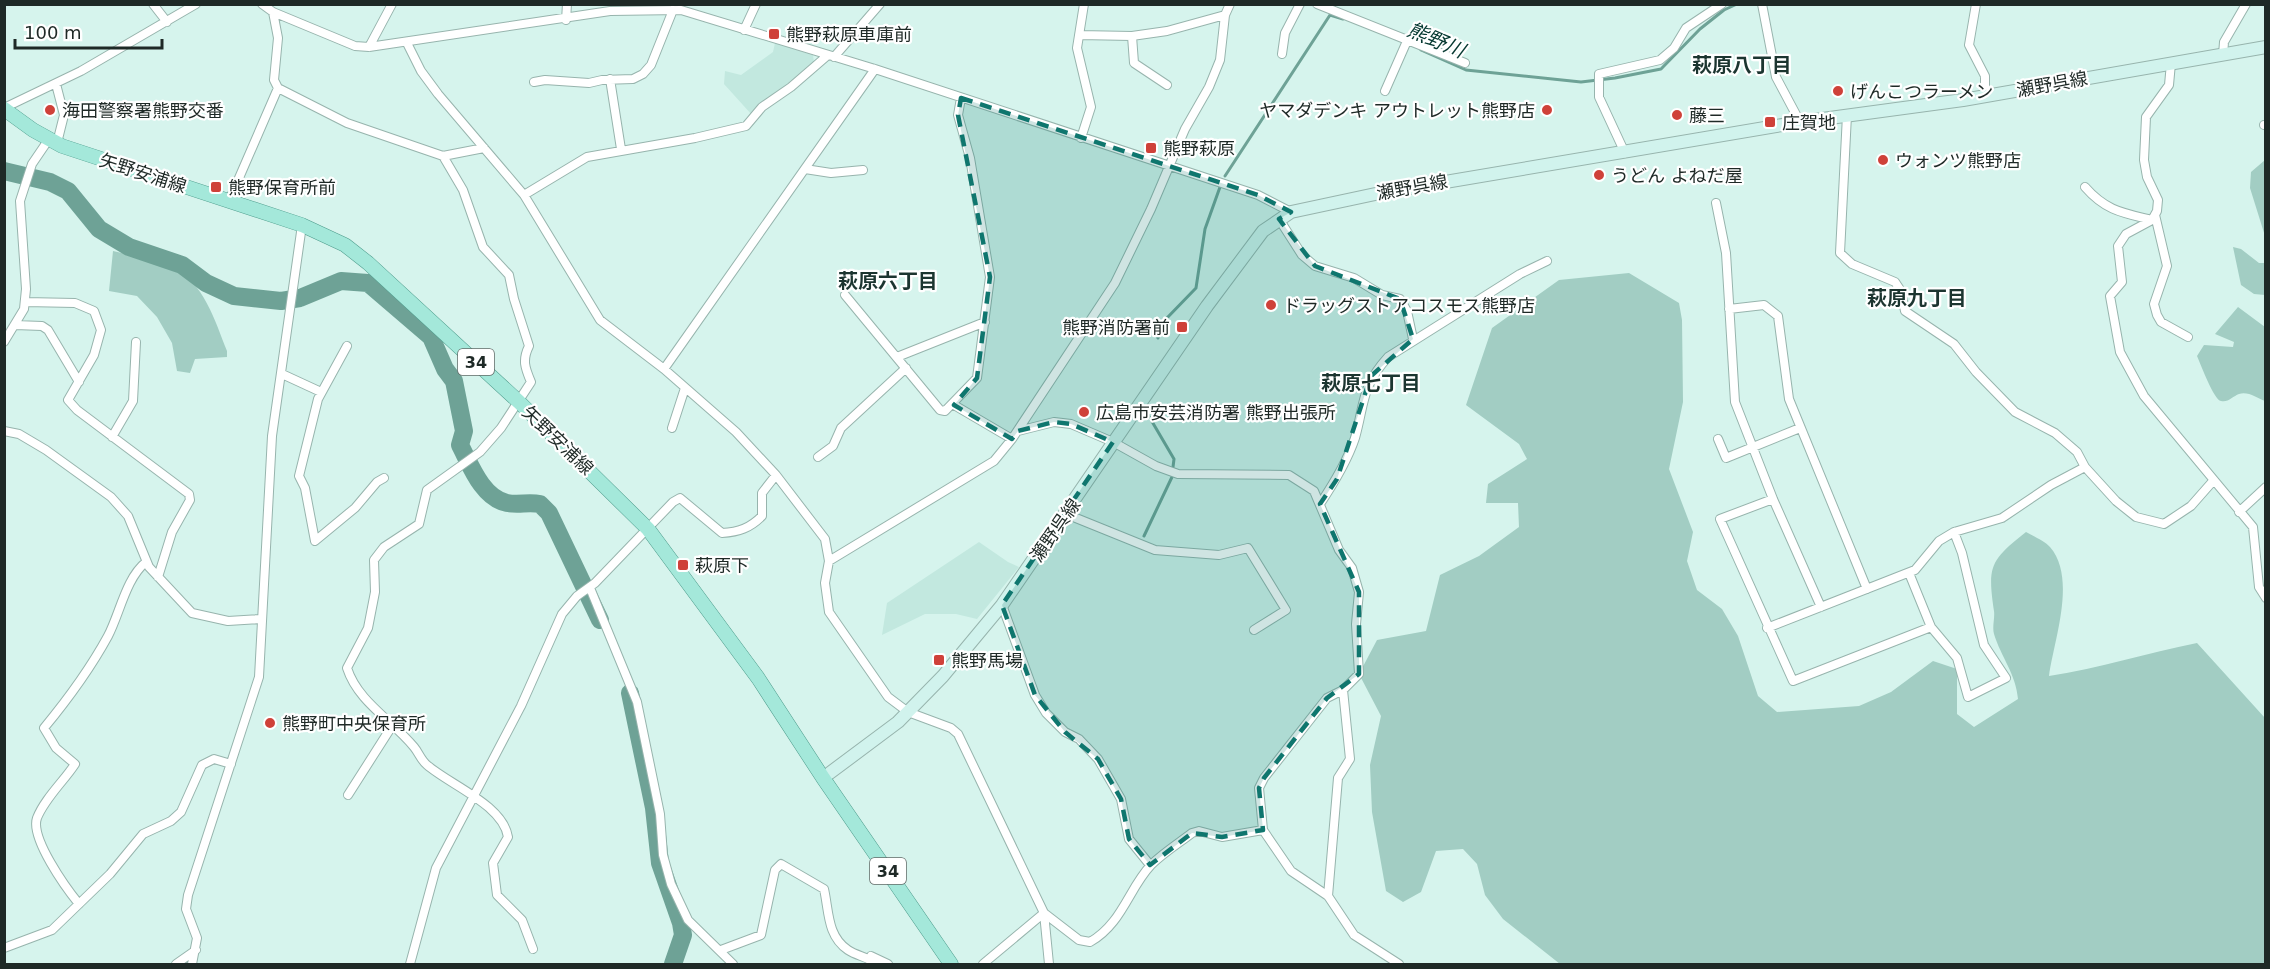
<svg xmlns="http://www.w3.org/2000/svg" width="2270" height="969" font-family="'DejaVu Sans','Noto Sans JP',sans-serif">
<rect width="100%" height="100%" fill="#d6f4ed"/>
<!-- built -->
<path fill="#c2e8df" d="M775,43L813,55L814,63L789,86L764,101L752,115L724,84L725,71L741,75L773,52Z
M979,542L1008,562L1019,567L977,619L956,614H925L882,635L887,603Z"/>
<!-- green -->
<path fill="#a2cdc3" d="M2265,160V236L2250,188L2251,172Z
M2233,247L2241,249L2259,263H2265V295L2254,294L2241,285Z
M113,251C132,256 155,258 172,267C204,282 215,321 227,351V357L195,359L190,373L177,371L172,343L157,317L137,296L109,291Z
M1629,273L1679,303L1682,320L1683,402L1669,469L1693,532L1687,561L1697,590L1722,609L1738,636L1758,696L1777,712L1859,706L1891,692L1933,661L1957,669V714L1974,727L2018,699C2016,674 2001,657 1994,634C1992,627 1995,618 1994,611C1987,565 1991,560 2026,532C2033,536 2045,541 2050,547C2077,578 2054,640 2049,676C2100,668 2147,653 2197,643L2265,718V964H1560L1503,919L1485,895L1477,864L1463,849L1436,851L1421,892L1403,902L1386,891L1372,812L1370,765L1381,716L1359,674L1377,640L1426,631L1440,575L1479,556L1519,527L1518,503H1486L1488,484L1527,459L1519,444L1466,405L1492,328L1559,280Z
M2238,307L2265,327V401C2257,398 2248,391 2239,394C2233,396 2228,403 2221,401C2214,400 2201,365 2197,356L2204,345L2233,347L2234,342L2215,334Z"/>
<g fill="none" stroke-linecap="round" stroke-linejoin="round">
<!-- stream -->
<path stroke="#6ea296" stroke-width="3" d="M1421,50L1466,70L1581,82L1615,78L1661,69L1700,29L1724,10L1737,4
M1225,176L1330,15L1343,19
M1158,338L1165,320L1196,288L1205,229L1220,187
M1147,413L1174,459L1173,467
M1144,536L1172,477"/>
<!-- river -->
<path stroke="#6ea296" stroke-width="18" d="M4,171L50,182L68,191L99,229L129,247L182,265L206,283L234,296L281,301L300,298L341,281L368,283L431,337L445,369L454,381L464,431L460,445C470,464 482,498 507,503C518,505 529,502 540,504L549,513L600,620
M630,693L654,808L660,863L681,923L683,935L673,964"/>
<!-- street casing -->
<g stroke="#97b4ad" stroke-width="10">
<path id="street" d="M153,4L167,22
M262,4L273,12L355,46L369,47L610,11L681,10L875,69L1258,195L1291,212
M1317,4L1465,63
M1762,4L1776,77L1800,122
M1976,4L1969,45L1985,76V96
M273,12L278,38L274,80L278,88L347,123L443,156L484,148
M566,20L567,4
M744,30L756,4
M1079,35L1132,36L1167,31L1225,15
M1132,36L1134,63L1167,85
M407,43L421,71L438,94L524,195L600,320L664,369L736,432L776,475L825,539L829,561L825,583L829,612L888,697L908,712L951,728L958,734L1044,913L1049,964
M369,47L392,4
M1282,54L1285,33L1300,4
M2223,55L2224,42L2246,4
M834,57L880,4
M2171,63L2169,85L2146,117L2144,160L2147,177L2158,200L2157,211L2152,220L2126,234L2118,246L2122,282L2110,296L2120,352L2144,396L2253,527L2259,587L2266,598
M610,79L621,149
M534,82L545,80L589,83L602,80L633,79L643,74L651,65L673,10
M56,84L64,115L57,143
M1385,91L1407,41
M4,108L81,71L196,4
M1847,115L1840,253L1852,264L1895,282L1901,291L1905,311L1954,344L1976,372L2015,412L2055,433L2077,452L2085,467L2116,501L2136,517L2164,524L2191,506L2213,481
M2264,125H2266
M1081,138L1091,107L1077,48L1084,4
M1625,153L1599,97V74L1660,60L1674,48L1686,28L1722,4
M443,156L463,190L483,247L509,275L514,299L529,346C522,360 525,368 531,382L501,428L480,452L427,490L419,524L384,547L374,560L375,592L368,628L347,668C358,702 392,720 414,747C419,753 421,760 427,765C450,785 503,805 508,837L493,863L497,895L522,920L533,949
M805,169L831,173L863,170
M2085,187C2106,211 2123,213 2152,220
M524,195L587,157L695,138L746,126L762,107L791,87L828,55
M229,201L278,88
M1716,203L1726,253L1735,402L1773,499L1821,607
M2155,215L2167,266L2154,304L2157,315L2161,322L2188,337
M1279,219L1302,255L1315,266L1354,278L1382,295L1400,299L1407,311L1413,339
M845,295L940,410L945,411L977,378L990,277L970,158L958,115L961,98
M25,302L75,303L94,311L101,330L94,355L68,400L77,410L189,494L190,500L172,532L158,577
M1729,309L1764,305L1778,316L1789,399L1867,589
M15,325L42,326L48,330L79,382
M4,342L24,309L26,289L20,201L32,164L49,139
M347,346L318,399L299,476L305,488L315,541L355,508L377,482L384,478
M897,357L985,322
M664,369L875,69
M282,374L321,392
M954,405L1012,439
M672,428L685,388
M4,431L19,434L46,450L111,497L128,516L149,567L192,613L228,621L260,619
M1018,431L1054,422L1071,424L1113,442L1156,466L1178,474L1289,475L1314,491L1339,550L1352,568L1359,592L1356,624L1359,674L1343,690L1327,698L1264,778L1259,788L1263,830L1291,871L1328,896L1354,935L1399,964
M112,437L133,401L136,342
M1718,439L1726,458L1800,428
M818,457L833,446L841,428L906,368
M1773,499L1720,519L1793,681L1931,627
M1320,504C1334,483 1347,462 1355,438C1365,402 1361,387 1388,357L1520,274L1547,261
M2239,512L2266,487
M1066,514L1155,550L1219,555L1248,548L1286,610L1254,630
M829,561L994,461L1012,439L1115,283L1151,209L1185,129L1209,87L1220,60L1225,15L1230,4
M1909,573L1931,627L1957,658L1968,697L2006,678L1984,645L1962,553L1954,532
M590,588L637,702L660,814L663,855L671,884L688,920L733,964
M1002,605L1035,695L1046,713L1065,732L1079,739L1098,759L1121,799L1129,839L1150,865
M1767,628L1915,570L1939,541L1954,532L2002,518L2051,485L2085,467
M348,795L392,726
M1328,896L1338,778L1350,759L1343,690
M79,904C66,888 30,838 37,818C45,798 64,781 75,764L56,748L44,728C68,699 90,669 108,636C120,613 126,578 146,562
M1044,913L1079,940L1090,942C1122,924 1129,888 1151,865C1163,853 1179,843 1192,833L1199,831L1222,837L1263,830
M4,948L52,930L110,874L143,834L171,821L181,812L202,765L214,759L231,764
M721,950L761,935L775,870L781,864L824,889C829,911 827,936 848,950C857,956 868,957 877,964
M871,956L888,964
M176,964L196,950
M192,964L197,938L186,909L188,895L259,677L272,436L302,225
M410,964L436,868L521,706L562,614L577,596L595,583L673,502L680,498L722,533C739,532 750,528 762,516V493L776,475
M983,964L1044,913"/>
</g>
<!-- secondary casing -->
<g stroke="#97b4ad" stroke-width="14">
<path id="secondary" d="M823,778L898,722L943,676L1002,605L1207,306L1263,231L1291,212L1380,193L1800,122L1963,100L2266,47"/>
</g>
<!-- primary casing -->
<g stroke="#4d9b8b" stroke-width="15">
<path id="primary" d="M4,109L33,130L62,146L302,225L345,245L368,263L519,402L648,529L758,678L823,778L951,964"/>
</g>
<!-- street -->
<use href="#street" stroke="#fff" stroke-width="8"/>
<!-- secondary -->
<use href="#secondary" stroke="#d1f3ed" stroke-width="12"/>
<!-- primary -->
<use href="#primary" stroke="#a4e8da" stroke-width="14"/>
</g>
<!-- marked area -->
<path fill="#0f766e" fill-opacity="0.2" stroke="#0f766e" stroke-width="4.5" stroke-dasharray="12 8" stroke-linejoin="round" d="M961,98L1258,195L1291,212L1279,219L1315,266L1400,299L1413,339L1371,376L1337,479L1320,504L1359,592V674L1327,698L1264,778L1259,788L1263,830L1222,837L1192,833L1150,865L1129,839L1121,799L1098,759L1065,732L1035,695L1002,605L1113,442L1071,424L1054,422L1018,431L1012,439L954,405L977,378L990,277L958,115Z"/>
<!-- markers -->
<g fill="#cf4139" stroke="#fff" stroke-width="2">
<rect x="768" y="28" width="12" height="12" rx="3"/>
<circle cx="1838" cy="91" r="6"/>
<circle cx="50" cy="110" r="6"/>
<circle cx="1547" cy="110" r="6"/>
<circle cx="1677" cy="115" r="6"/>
<rect x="1764" y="116" width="12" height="12" rx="3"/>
<rect x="1145" y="142" width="12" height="12" rx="3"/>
<circle cx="1883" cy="160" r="6"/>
<circle cx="1599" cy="175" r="6"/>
<rect x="210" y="181" width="12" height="12" rx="3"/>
<circle cx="1271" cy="305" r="6"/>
<rect x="1176" y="321" width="12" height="12" rx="3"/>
<circle cx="1084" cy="412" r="6"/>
<rect x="677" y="559" width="12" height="12" rx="3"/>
<rect x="933" y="654" width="12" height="12" rx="3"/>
<circle cx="270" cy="723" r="6"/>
</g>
<g text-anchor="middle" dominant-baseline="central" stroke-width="4.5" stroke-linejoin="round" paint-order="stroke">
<!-- shield labels -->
<g fill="#fff" stroke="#626967" stroke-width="1.5">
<rect x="458" y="349" width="36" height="26" rx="4.5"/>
<rect x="870" y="858" width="36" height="26" rx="4.5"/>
</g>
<g font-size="16" font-weight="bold" fill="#1e2926">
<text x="476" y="362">34</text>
<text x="888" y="871">34</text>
</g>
<!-- poi labels -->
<g font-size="18" fill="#1e2926" stroke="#fff" text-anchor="start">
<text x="786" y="34">熊野萩原車庫前</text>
<text x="1850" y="91">げんこつラーメン</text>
<text x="62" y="110">海田警察署熊野交番</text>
<text x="1535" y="110" text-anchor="end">ヤマダデンキ アウトレット熊野店</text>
<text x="1689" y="115">藤三</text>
<text x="1782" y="122">庄賀地</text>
<text x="1163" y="148">熊野萩原</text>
<text x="1895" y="160">ウォンツ熊野店</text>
<text x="1611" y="175">うどん よねだ屋</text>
<text x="228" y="187">熊野保育所前</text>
<text x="1283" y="305">ドラッグストアコスモス熊野店</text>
<text x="1170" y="327" text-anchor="end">熊野消防署前</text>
<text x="1096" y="412">広島市安芸消防署 熊野出張所</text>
<text x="695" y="565">萩原下</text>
<text x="951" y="660">熊野馬場</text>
<text x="282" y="723">熊野町中央保育所</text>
</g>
<!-- street labels -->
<g font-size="18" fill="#1e2926" stroke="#fff">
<text transform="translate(2052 84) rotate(-10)">瀬野呉線</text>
<text transform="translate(143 173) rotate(18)">矢野安浦線</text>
<text transform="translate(1412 187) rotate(-10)">瀬野呉線</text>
<text transform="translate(558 440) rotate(44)">矢野安浦線</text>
<text transform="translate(1055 530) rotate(-55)">瀬野呉線</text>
</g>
<!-- water labels -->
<g font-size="20" font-style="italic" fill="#053830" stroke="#fff">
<text transform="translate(1436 40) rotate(23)">熊野川</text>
</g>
<!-- neighbourhood labels -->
<g font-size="20" font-weight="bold" fill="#1c3530" stroke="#fff">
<text x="1742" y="65">萩原八丁目</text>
<text x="888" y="281">萩原六丁目</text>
<text x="1917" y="298">萩原九丁目</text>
<text x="1371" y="383">萩原七丁目</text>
</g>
</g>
<!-- border -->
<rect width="2270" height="969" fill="none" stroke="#1e2926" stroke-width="12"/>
<!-- scale -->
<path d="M15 39v9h147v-9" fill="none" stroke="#1e2926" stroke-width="3"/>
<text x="24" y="39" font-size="18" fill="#1e2926" stroke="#ffffff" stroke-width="4.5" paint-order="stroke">100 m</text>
</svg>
